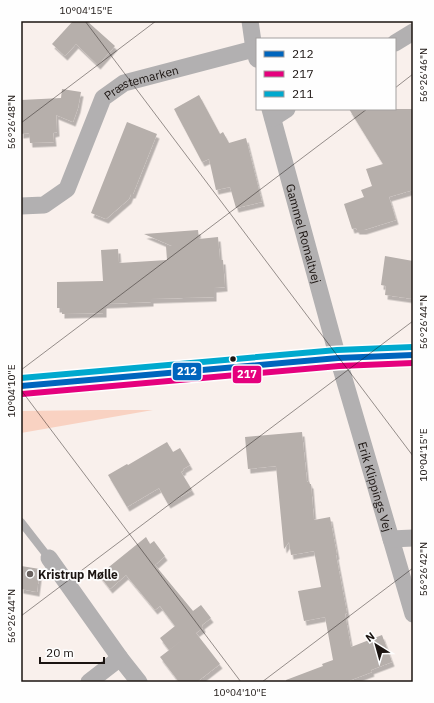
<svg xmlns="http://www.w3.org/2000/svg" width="434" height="703" font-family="'IBM Plex Sans',sans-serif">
<defs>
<filter id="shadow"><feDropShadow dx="2.5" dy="4.5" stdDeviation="0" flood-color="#0004"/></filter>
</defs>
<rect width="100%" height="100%" fill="#f9f0ec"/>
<!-- green -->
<path fill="#f9d2c2" d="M99,410H153L21,433V411Z"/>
<!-- building -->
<path fill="#b6afab" filter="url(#shadow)" d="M73,21H87L115,46L98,65L76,44L65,56L52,44Z
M62,89L81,92L78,108L73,122L56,115L57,132L53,133L54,142L30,143L29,133L21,134V100L61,98Z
M199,95L220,134L223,132L229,143L246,138L262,202L236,208L230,187L216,190L209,159L202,162L174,109Z
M349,109H413V190L389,197L396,220L364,230H357L356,228L352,229L344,204L364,197L361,190L372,186L366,169L383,164Z
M127,122L157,134L133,194H131L129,199L106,219L91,213Z
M198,230L199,239L218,237L220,260H223L225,287L214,288V297L151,299V302L104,304V313L62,314V308H57V282L103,281L101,250L118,249L119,263L167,260L166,246H172L144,234Z
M385,256L413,261V299L385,295L386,286L381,285Z
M302,432L307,482L309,481L310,484H311L314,520L330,517L337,555H336L347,613L345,614L351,647L382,635L392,662L371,670L372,672L346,682H286V680L323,666L322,664L333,660L325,617L304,621L298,591L321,587L314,551L291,555L289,542L284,549L276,466L248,469L245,437Z
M167,442L173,452L180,448L190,465L183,469L184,470L181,472L192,490L168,504L159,488L127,507L108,475L127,464L128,465Z
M146,537L150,544L154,541L165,556L155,565L193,611L201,605L211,618L202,625L203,628L196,633L220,664L197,682H179L160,657L185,638L169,650L160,638L175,626L160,606L155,610L126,575L110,589L99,575Z
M21,566L40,569L37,592L21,589Z"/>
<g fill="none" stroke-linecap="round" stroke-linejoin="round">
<!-- service -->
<path stroke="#b2b0b1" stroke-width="8" d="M21,522L49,558"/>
<!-- minor -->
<g stroke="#b2b0b1" stroke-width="17">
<path d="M250,21L254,49L257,59"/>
<path d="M395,43L413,32"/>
<path id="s1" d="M270,109L338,358L413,614"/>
<path d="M273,118L287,109"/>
<path id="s2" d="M21,206L44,205L67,189L103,98L124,83L254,49"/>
<path d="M391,539L413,538"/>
<path d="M49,558L120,658L139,682"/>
<path d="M89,682L120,658"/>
</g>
<!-- tertiary -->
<path stroke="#b2b0b1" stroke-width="21" d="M21,386L338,358L413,355"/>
<!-- bus-1 casing -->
<g stroke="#fefefe" stroke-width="9">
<path id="bus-1" d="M21,386L338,358L413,355"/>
</g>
<!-- bus-2 casing -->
<g stroke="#fefefe" stroke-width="9">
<path id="bus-2" d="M22,394L339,366L413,363"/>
</g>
<!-- bus-3 casing -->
<g stroke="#fefefe" stroke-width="9">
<path id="bus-3" d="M21,378L337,350L413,347"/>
</g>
<!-- bus-1 -->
<use href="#bus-1" stroke="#0065bd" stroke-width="6"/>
<!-- bus-2 -->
<use href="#bus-2" stroke="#e5007d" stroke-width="6"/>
<!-- bus-3 -->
<use href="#bus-3" stroke="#00a9ce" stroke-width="6"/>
</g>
<!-- ticks -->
<path fill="none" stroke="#1b1411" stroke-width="1" stroke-opacity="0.45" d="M85,21L413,456M395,88L413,74M21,123L156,21M21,370L367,109M21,390L241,682M21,616L413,321M262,682L413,568"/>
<!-- markers -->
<circle fill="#1b1411" stroke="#fefefe" stroke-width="1.5" cx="233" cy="359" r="3.5"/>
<circle fill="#69615e" stroke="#fefefe" stroke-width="1.5" cx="30" cy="574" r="4"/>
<g text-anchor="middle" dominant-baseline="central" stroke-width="3.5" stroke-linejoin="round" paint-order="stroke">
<!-- street labels -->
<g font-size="12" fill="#1b1411" stroke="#fefefe">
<text stroke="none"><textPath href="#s2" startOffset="191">Præstemarken</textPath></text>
<text stroke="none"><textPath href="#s1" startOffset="129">Gammel Romaltvej</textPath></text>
<text stroke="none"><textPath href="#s1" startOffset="392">Erik Klippings Vej</textPath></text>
</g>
<!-- poi labels -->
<g font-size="12" font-weight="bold" fill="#1b1411" stroke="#fefefe" text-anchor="start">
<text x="38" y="574">Kristrup Mølle</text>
</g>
</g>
<g stroke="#fefefe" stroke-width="1.5">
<rect x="172" y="362" width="30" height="19" rx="4" fill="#0065bd"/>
<rect x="232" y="365" width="30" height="19" rx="4" fill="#e5007d"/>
</g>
<g font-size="11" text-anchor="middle" font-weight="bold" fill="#fff">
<text x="187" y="375">212</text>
<text x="247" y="378">217</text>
</g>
<!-- border -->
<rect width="434" height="703" fill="none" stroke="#fefefe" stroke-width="44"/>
<!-- legend -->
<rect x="256" y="38" width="140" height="72" fill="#fefefe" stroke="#a3a09f"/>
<rect x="264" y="51" width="20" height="6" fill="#0065bd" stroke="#a3a09f"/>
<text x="292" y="58" font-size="12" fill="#1b1411">212</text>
<rect x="264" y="71" width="20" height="6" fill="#e5007d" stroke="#a3a09f"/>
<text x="292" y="78" font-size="12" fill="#1b1411">217</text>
<rect x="264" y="91" width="20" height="6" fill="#00a9ce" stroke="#a3a09f"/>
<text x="292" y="98" font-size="12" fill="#1b1411">211</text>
<!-- north arrow -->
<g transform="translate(376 645) rotate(323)" stroke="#fefefe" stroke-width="3" paint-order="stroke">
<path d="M0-3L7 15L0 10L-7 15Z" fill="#1b1411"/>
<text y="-6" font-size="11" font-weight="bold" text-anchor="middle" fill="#1b1411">N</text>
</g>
<!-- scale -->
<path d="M40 657v6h64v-6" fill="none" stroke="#1b1411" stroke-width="2"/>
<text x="46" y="657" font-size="12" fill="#1b1411" stroke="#fefefe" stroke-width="3" paint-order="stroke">20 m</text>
<rect x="22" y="22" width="390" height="659" fill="none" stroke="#1b1411" stroke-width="1.5"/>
<g font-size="10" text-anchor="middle" fill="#1b1411">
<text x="86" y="14">10°04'15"E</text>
<text transform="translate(423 75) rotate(-90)" y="4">56°26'46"N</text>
<text transform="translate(11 122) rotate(-90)" y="4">56°26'48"N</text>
<text transform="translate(423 322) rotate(-90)" y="4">56°26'44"N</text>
<text transform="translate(11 391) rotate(-90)" y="4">10°04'10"E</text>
<text transform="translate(423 455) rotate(-90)" y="4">10°04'15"E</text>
<text transform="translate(423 569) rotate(-90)" y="4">56°26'42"N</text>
<text transform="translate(11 616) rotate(-90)" y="4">56°26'44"N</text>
<text x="240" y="696">10°04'10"E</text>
</g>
</svg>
